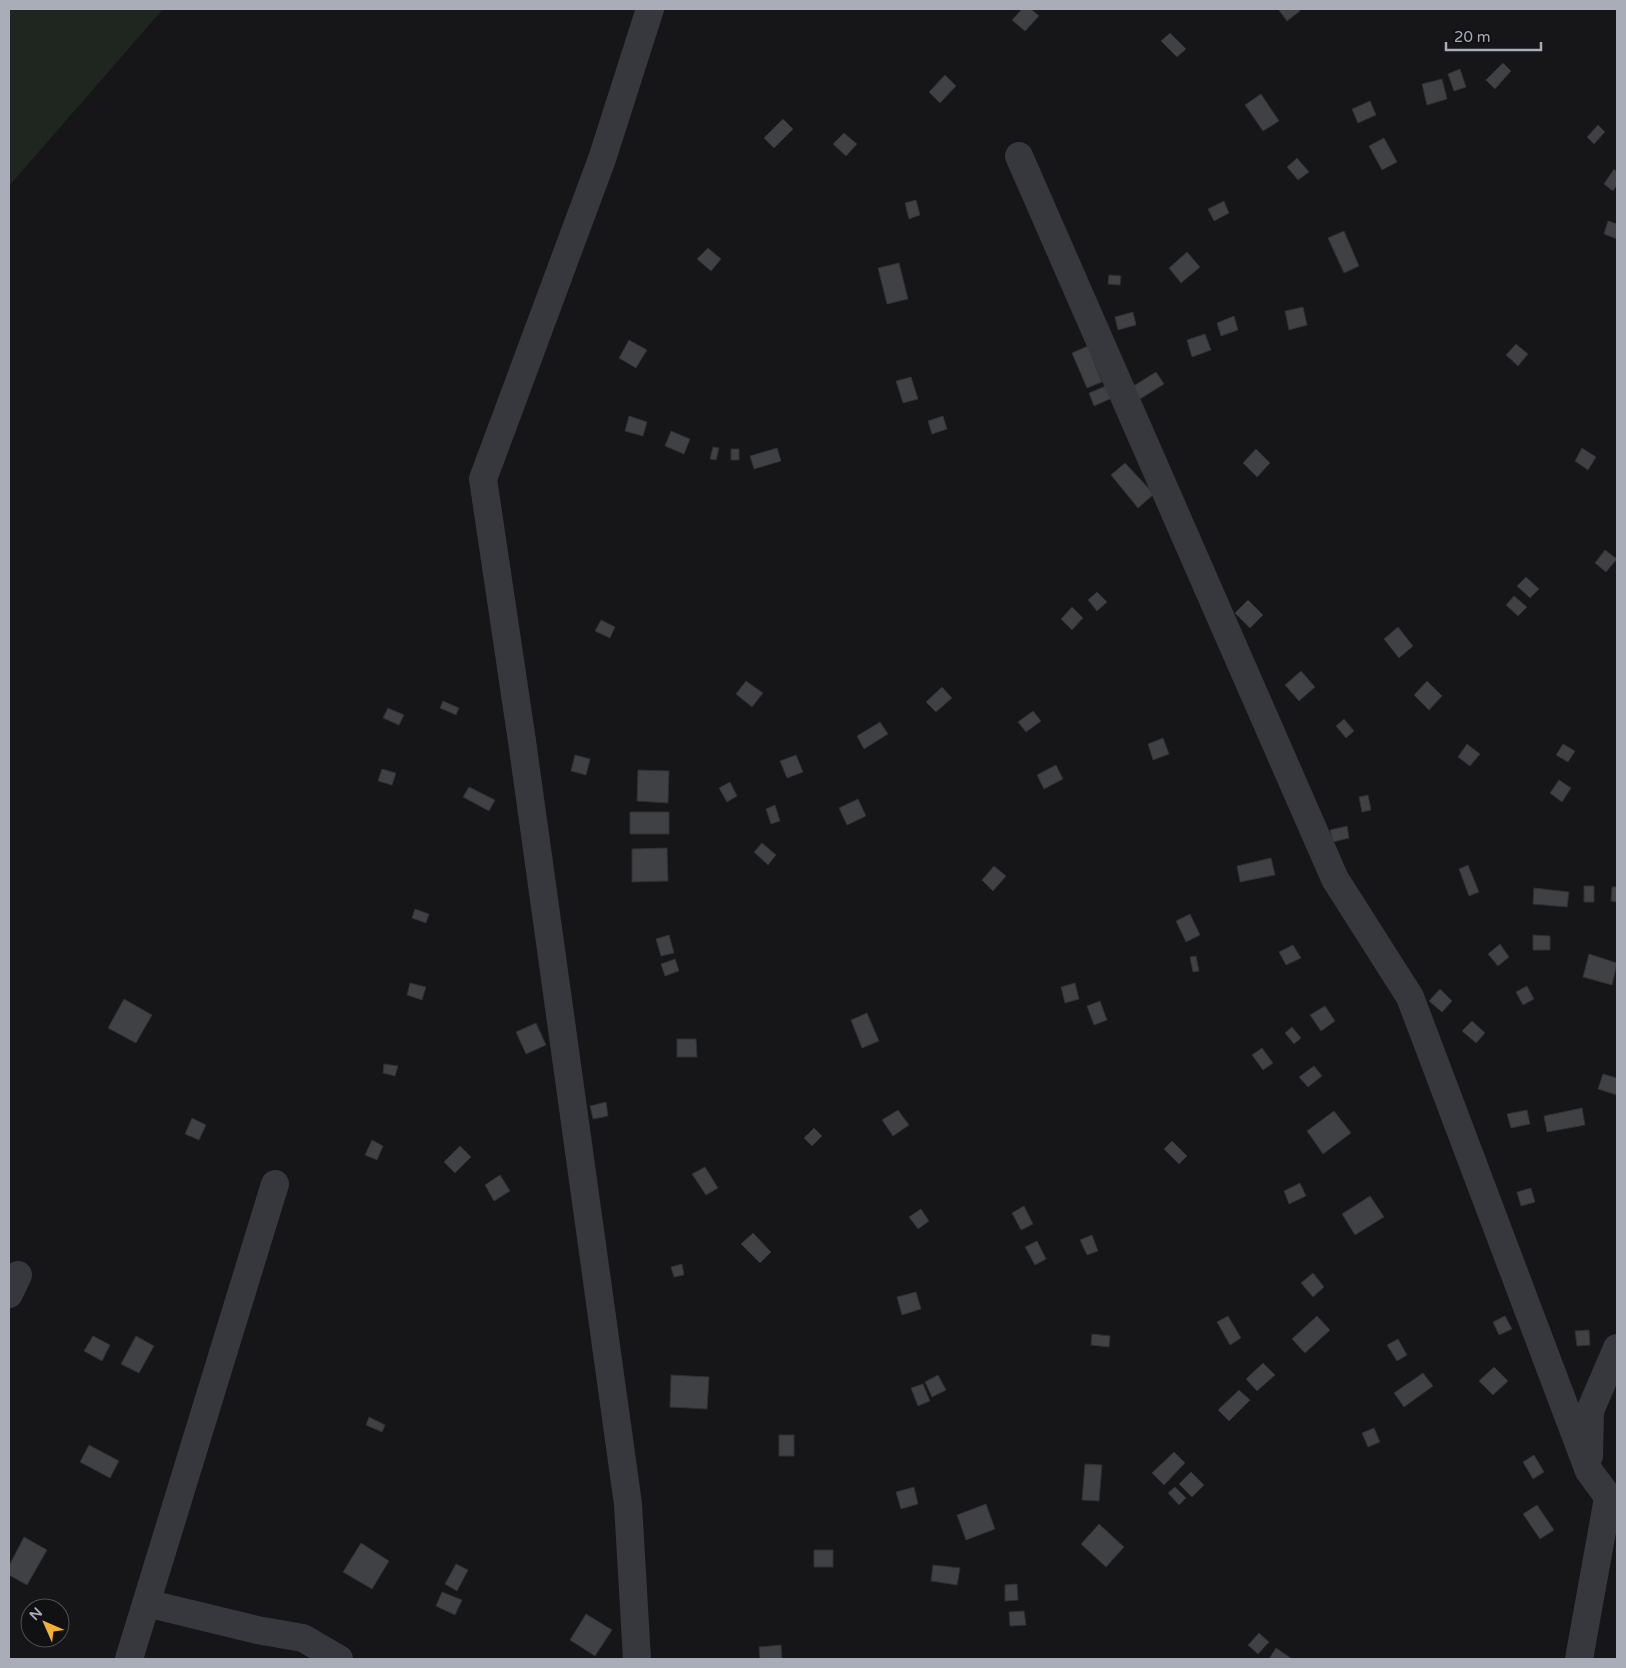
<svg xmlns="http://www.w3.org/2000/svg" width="1626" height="1668" font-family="'Varela Round',sans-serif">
<rect width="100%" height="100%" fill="#161618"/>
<!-- green -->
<path fill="#1e261f" d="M9,9H163L9,186Z"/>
<!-- building -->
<path fill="#404145" stroke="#303034" d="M1022,9H1031L1039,16L1025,31L1012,20Z
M1278,9H1298L1300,11L1287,21Z
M1170,33L1186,49L1177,57L1161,41Z
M1503,63L1511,71L1495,89L1486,80Z
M1460,69L1466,87L1454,91L1448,74Z
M945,75L956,86L940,103L929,92Z
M1442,79L1447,99L1427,105L1422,84Z
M1261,94L1279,121L1263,131L1245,105Z
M1370,101L1376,115L1358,123L1352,109Z
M783,119L793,129L774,148L764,138Z
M1598,125L1605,132L1594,144L1587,137Z
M844,133L857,144L846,156L833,144Z
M1384,138L1397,162L1382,170L1369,146Z
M1297,158L1309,172L1298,180L1287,167Z
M1614,169L1617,172V185L1613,191L1604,184Z
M916,200L920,215L909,219L905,203Z
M1224,201L1229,213L1214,221L1208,209Z
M1608,221L1617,224V239L1604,234Z
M1344,231L1359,266L1344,273L1328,238Z
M708,248L721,259L711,271L697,259Z
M1187,252L1200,267L1181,283L1169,268Z
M899,263L908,299L887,304L878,268Z
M1109,275L1121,276L1120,285L1108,284Z
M1303,307L1307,325L1289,330L1285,311Z
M1133,312L1136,325L1118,330L1115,317Z
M1234,316L1238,330L1221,336L1217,323Z
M1205,334L1211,350L1192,357L1187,340Z
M629,340L647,350L636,368L619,358Z
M1516,344L1528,354L1518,366L1506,355Z
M1088,346L1102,382L1087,388L1072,353Z
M1156,372L1164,384L1140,399L1132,387Z
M911,377L918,399L903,403L896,381Z
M1106,386L1112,398L1094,406L1089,393Z
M629,416L647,422L643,436L625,431Z
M943,416L947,429L932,434L928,421Z
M671,431L690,439L684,454L665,446Z
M713,447L719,448L716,460L710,459Z
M777,448L781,461L754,469L750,456Z
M1582,448L1596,457L1588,470L1575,461Z
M731,449H739V460H731Z
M1256,449L1270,463L1257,477L1243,463Z
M1125,463L1154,494L1138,508L1111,475Z
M1605,550L1617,559L1606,572L1595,563Z
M1526,577L1539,589L1530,598L1517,586Z
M1097,592L1107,602L1097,611L1088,600Z
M1514,596L1527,607L1518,616L1506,605Z
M1248,600L1263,615L1250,628L1235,613Z
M1072,607L1083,618L1072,630L1061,619Z
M601,620L615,627L610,638L595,631Z
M1398,627L1413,646L1399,658L1384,639Z
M1301,671L1315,687L1299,701L1285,685Z
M746,681L763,693L752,707L736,694Z
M1427,681L1442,696L1429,710L1414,695Z
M942,687L952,698L936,712L926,702Z
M443,701L459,708L456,715L440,708Z
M388,708L404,715L399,725L383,718Z
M1033,711L1041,721L1026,732L1018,722Z
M1344,719L1354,731L1346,738L1336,726Z
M880,722L888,734L864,749L857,736Z
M1163,738L1169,754L1153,760L1148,744Z
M1467,744L1480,754L1470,766L1458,757Z
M1563,744L1575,751L1568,762L1556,755Z
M575,755L590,759L586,775L571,771Z
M796,755L803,772L787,778L780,761Z
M1056,765L1063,779L1044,789L1037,775Z
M382,769L396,773L392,785L378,781Z
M638,770L669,771L668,803L637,801Z
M1559,780L1571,788L1562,802L1550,793Z
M730,782L737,796L727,802L719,788Z
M469,787L495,800L489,811L463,797Z
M1368,795L1371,810L1362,812L1359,797Z
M858,799L866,816L847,825L839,808Z
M775,805L780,821L771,824L766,809Z
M630,812H669V834H630Z
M1347,826L1349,838L1333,842L1330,830Z
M762,843L776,855L768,865L754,852Z
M667,848L668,881L632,882V849Z
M1271,858L1275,875L1240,882L1237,866Z
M1468,865L1479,892L1469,896L1459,869Z
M994,866L1006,876L993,891L982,880Z
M1584,886H1594V902H1584Z
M1612,887H1617V902L1611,901Z
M1534,888L1569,892L1567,907L1533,904Z
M415,909L429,914L426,923L412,918Z
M1190,914L1200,935L1186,942L1176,921Z
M669,935L674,953L661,956L656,939Z
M1533,935L1550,936V950H1533Z
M1500,944L1509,957L1498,966L1488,954Z
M1293,945L1301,958L1286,965L1279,952Z
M1589,954L1617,963L1612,985L1583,977Z
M1196,956L1199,971L1193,972L1190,957Z
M675,959L679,971L665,976L661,964Z
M410,983L426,987L422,1000L407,995Z
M1075,983L1079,999L1065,1003L1061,987Z
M1527,986L1534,999L1523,1005L1516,992Z
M1440,989L1452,1001L1442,1012L1429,1001Z
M124,999L152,1015L136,1043L108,1028Z
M1100,1001L1107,1020L1094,1025L1087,1006Z
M1325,1006L1335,1021L1321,1031L1310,1015Z
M867,1013L879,1041L862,1048L851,1020Z
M1472,1021L1485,1033L1476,1043L1462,1031Z
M536,1023L546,1045L526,1054L516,1032Z
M1292,1027L1301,1038L1294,1044L1285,1033Z
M677,1039H696L697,1057H677Z
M1262,1048L1273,1063L1263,1070L1252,1055Z
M384,1064L398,1066L395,1076L383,1073Z
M1314,1066L1322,1076L1308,1087L1299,1077Z
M1603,1074L1617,1078V1095L1598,1089Z
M606,1102L608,1116L593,1119L590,1106Z
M1582,1108L1585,1125L1547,1132L1544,1116Z
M898,1110L909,1125L893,1136L882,1120Z
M1527,1110L1530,1124L1511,1128L1507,1114Z
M1334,1111L1351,1133L1323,1154L1307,1131Z
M192,1118L206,1125L199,1140L185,1134Z
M814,1128L822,1136L812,1146L804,1138Z
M372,1140L383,1146L377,1160L365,1155Z
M1172,1141L1187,1156L1179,1164L1164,1149Z
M460,1146L471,1157L455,1173L444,1162Z
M705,1167L718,1188L706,1195L692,1174Z
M500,1175L510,1191L494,1201L485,1185Z
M1300,1183L1306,1196L1289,1204L1284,1191Z
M1531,1188L1535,1202L1521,1206L1517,1192Z
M1370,1196L1384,1217L1355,1235L1342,1214Z
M1024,1206L1033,1224L1021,1230L1012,1213Z
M921,1209L929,1221L918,1229L909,1217Z
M753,1233L771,1252L760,1263L741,1244Z
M1092,1235L1098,1251L1087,1255L1080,1240Z
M1037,1241L1046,1259L1035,1265L1025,1247Z
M682,1264L684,1275L674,1277L671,1267Z
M1313,1273L1324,1287L1313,1297L1301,1283Z
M916,1292L921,1309L902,1315L897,1297Z
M1228,1316L1241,1338L1230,1345L1217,1322Z
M1317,1316L1330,1330L1305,1353L1292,1339Z
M1505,1316L1512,1329L1499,1335L1493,1322Z
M1589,1330L1590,1345L1577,1346L1575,1331Z
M1092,1334L1110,1336L1109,1347L1091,1345Z
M93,1336L110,1345L102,1361L84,1351Z
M136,1336L154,1346L139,1373L121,1364Z
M1398,1339L1407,1355L1397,1361L1387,1345Z
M1263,1363L1275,1375L1257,1391L1246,1379Z
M1494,1367L1508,1381L1493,1395L1479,1381Z
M1423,1373L1433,1386L1404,1407L1394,1393Z
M671,1375L709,1377L707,1409L670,1407Z
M938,1375L946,1390L932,1397L925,1382Z
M923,1384L930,1401L918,1406L911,1388Z
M1239,1390L1250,1400L1229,1421L1218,1410Z
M369,1417L385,1425L382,1432L366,1425Z
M1374,1428L1380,1442L1368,1447L1362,1433Z
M779,1435H794V1456H779Z
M89,1445L119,1461L110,1478L80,1462Z
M1174,1452L1185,1463L1164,1485L1152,1473Z
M1534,1455L1544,1472L1533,1479L1523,1462Z
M1085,1464L1102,1465L1099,1501L1082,1500Z
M1191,1472L1204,1485L1192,1497L1179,1484Z
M914,1487L918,1504L901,1509L896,1492Z
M1175,1487L1186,1498L1179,1505L1168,1493Z
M986,1504L995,1529L966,1540L957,1515Z
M1537,1505L1554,1530L1540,1539L1523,1514Z
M1099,1524L1124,1547L1106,1567L1081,1544Z
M24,1537L47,1550L27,1585L9,1575V1566Z
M361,1543L389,1561L372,1589L343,1572Z
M814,1550H833V1567H814Z
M456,1564L468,1570L457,1591L445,1584Z
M933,1565L960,1568L957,1585L931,1581Z
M1017,1584L1018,1600L1005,1601V1585Z
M442,1592L462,1600L455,1615L436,1606Z
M1024,1611L1026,1625L1010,1626L1009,1612Z
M586,1614L612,1630L595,1656L570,1640Z
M1259,1633L1269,1642L1258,1654L1248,1645Z
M781,1645L782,1659H760L759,1647Z
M1276,1648L1292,1659H1269Z"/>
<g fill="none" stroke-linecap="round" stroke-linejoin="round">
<!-- minor -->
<path stroke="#37383d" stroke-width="28" d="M1019,156L1335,879L1410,997L1589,1471L1617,1509
M9,1294L18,1275
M1589,1456L1590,1411L1617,1348
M146,1603L257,1630L303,1638L339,1659
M129,1659L275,1184
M637,1659L628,1504L522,741L483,479L602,159L650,9
M1579,1659L1608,1498"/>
</g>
<!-- border -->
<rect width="1626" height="1668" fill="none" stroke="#a8adb8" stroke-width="20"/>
<!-- north arrow -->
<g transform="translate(45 1623) rotate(315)"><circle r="24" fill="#111113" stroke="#4d4f55"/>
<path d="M0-4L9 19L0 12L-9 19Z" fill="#f2b134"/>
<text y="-8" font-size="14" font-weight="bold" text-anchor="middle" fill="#a8adb8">N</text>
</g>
<!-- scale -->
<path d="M1446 42v8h95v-8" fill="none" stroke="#a8adb8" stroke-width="2.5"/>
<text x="1454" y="42" font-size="15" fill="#a8adb8" stroke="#111113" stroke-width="4" paint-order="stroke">20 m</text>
</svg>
